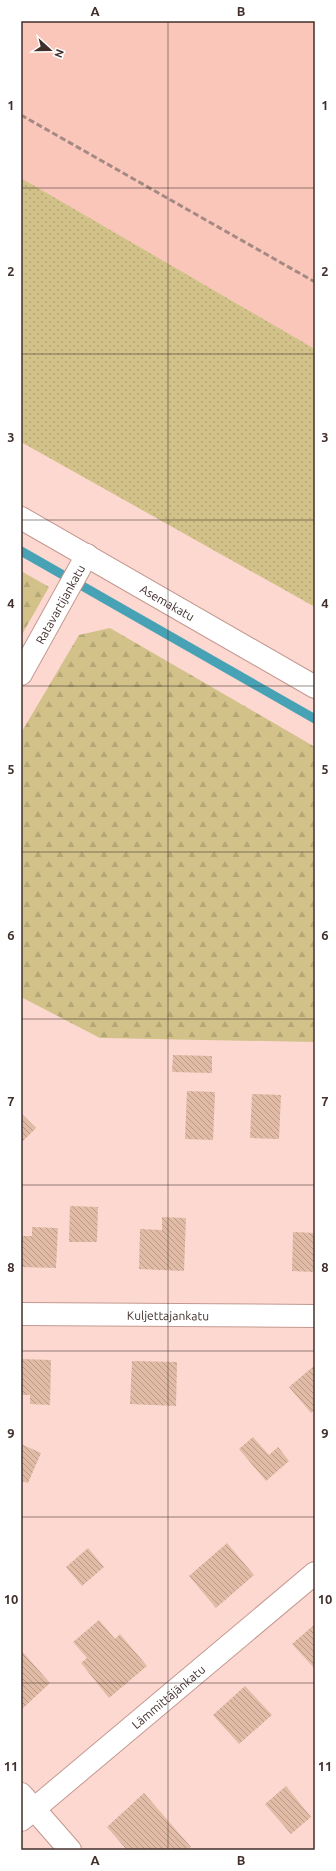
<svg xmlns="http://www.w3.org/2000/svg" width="336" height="1871" font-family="Ubuntu,sans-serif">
<defs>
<pattern id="grass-dots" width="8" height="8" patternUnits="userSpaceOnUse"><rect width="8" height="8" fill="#d2c189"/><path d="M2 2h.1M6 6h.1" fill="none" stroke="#b5a676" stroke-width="1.8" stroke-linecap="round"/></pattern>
<pattern id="forest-firs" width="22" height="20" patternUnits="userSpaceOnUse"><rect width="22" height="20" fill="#d2c189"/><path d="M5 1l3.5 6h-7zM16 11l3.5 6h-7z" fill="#b5a676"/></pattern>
<pattern id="building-back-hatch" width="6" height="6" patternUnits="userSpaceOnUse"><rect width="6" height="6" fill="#e1bba5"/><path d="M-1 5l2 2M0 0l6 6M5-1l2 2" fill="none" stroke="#b89887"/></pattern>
</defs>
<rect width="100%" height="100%" fill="#fcd8d0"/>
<!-- built -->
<path fill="#fbc6ba" d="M21,21H315V349L21,178Z"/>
<!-- grass -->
<path fill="url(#grass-dots)" d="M21,178L315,349V607L21,442Z"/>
<!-- forest -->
<path fill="url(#forest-firs)" d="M21,571L49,587L21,636Z
M110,628L315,747V1042L100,1038L21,997V733L79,635Z"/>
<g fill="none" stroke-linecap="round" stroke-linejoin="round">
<!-- stream -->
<path stroke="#46a2b4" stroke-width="9" d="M21,551L315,719"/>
</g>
<!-- building -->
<path fill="url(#building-back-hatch)" d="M173,1055L212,1056V1073L172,1072Z
M187,1091L215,1092L213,1140L185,1139Z
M252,1094L281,1095L279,1139L250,1138Z
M21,1113L36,1128L21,1143Z
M70,1206L98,1207L97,1242H69Z
M162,1217L186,1218L184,1271L139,1269L140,1229L162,1230Z
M32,1227L58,1228L56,1268L21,1267V1236H32Z
M293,1232L315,1233V1272L292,1271Z
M21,1359L51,1360L50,1405L30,1404V1395H21Z
M132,1361L177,1362L176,1406L130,1404Z
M315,1365V1410L311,1413L289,1387Z
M253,1437L269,1455L278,1447L289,1461L266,1481L239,1449Z
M21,1444L41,1453L28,1483L21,1481Z
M227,1543L254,1575L216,1608L189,1576Z
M88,1548L104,1567L82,1586L66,1567Z
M99,1620L115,1639L120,1634L147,1666L109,1698L81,1663L87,1658L73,1642Z
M315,1624V1669L292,1644Z
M21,1650L50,1683L21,1710Z
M245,1686L272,1715L239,1744L213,1715Z
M286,1786L311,1817L291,1834L265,1804Z
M144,1793L191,1847L187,1850H127L107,1827Z"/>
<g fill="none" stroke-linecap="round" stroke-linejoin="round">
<!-- street casing -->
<g stroke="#c49990" stroke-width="24">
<g id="street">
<path id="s1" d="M21,674L87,555"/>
<path id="s2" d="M21,1314L315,1316"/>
<path d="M21,1794L70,1850"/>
<path id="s3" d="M21,1820L315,1573"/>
</g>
</g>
<!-- secondary casing -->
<g stroke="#c49990" stroke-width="24">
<g id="secondary">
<path id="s4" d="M21,518L315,687"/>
</g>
</g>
<!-- street -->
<use href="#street" stroke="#fff" stroke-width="22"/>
<!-- secondary -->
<use href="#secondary" stroke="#fff" stroke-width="22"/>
<!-- rail -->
<path stroke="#a58a84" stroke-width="3" stroke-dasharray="6 3" stroke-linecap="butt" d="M21,115L315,282"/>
</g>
<!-- grid -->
<path fill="none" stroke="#402f2b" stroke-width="1" stroke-opacity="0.55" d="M168,21V1850M21,188H315M21,354H315M21,520H315M21,686H315M21,852H315M21,1019H315M21,1185H315M21,1351H315M21,1517H315M21,1683H315"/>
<g text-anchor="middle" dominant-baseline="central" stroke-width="4" stroke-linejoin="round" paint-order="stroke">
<!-- street labels -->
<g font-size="12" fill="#402f2b" stroke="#fff">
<text stroke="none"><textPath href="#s4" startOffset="169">Asemakatu</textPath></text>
<text stroke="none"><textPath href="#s1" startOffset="80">Ratavartijankatu</textPath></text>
<text stroke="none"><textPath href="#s2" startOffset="147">Kuljettajankatu</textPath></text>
<text stroke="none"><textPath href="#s3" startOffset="192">Lämmittäjänkatu</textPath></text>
</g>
</g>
<!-- border -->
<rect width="336" height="1871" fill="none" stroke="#ffffff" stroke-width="44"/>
<!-- north arrow -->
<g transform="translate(50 50) rotate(111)" stroke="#ffffff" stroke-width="3" paint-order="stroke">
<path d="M0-3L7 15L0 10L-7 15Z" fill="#402f2b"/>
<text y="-6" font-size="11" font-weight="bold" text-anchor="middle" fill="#402f2b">N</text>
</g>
<rect x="22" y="22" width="292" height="1827" fill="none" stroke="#402f2b" stroke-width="1.5"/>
<g font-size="13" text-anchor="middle" font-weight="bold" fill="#402f2b">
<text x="95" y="16">A</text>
<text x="241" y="16">B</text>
<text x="11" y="110">1</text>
<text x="325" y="110">1</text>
<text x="11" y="276">2</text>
<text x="325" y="276">2</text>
<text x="11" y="442">3</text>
<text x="325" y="442">3</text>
<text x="11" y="608">4</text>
<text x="325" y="608">4</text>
<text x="11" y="774">5</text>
<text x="325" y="774">5</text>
<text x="11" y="940">6</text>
<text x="325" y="940">6</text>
<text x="11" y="1106">7</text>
<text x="325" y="1106">7</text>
<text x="11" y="1272">8</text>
<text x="325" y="1272">8</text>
<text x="11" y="1438">9</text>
<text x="325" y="1438">9</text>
<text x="11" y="1604">10</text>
<text x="325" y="1604">10</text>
<text x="11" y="1771">11</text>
<text x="325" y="1771">11</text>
<text x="95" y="1865">A</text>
<text x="241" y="1865">B</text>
</g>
</svg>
